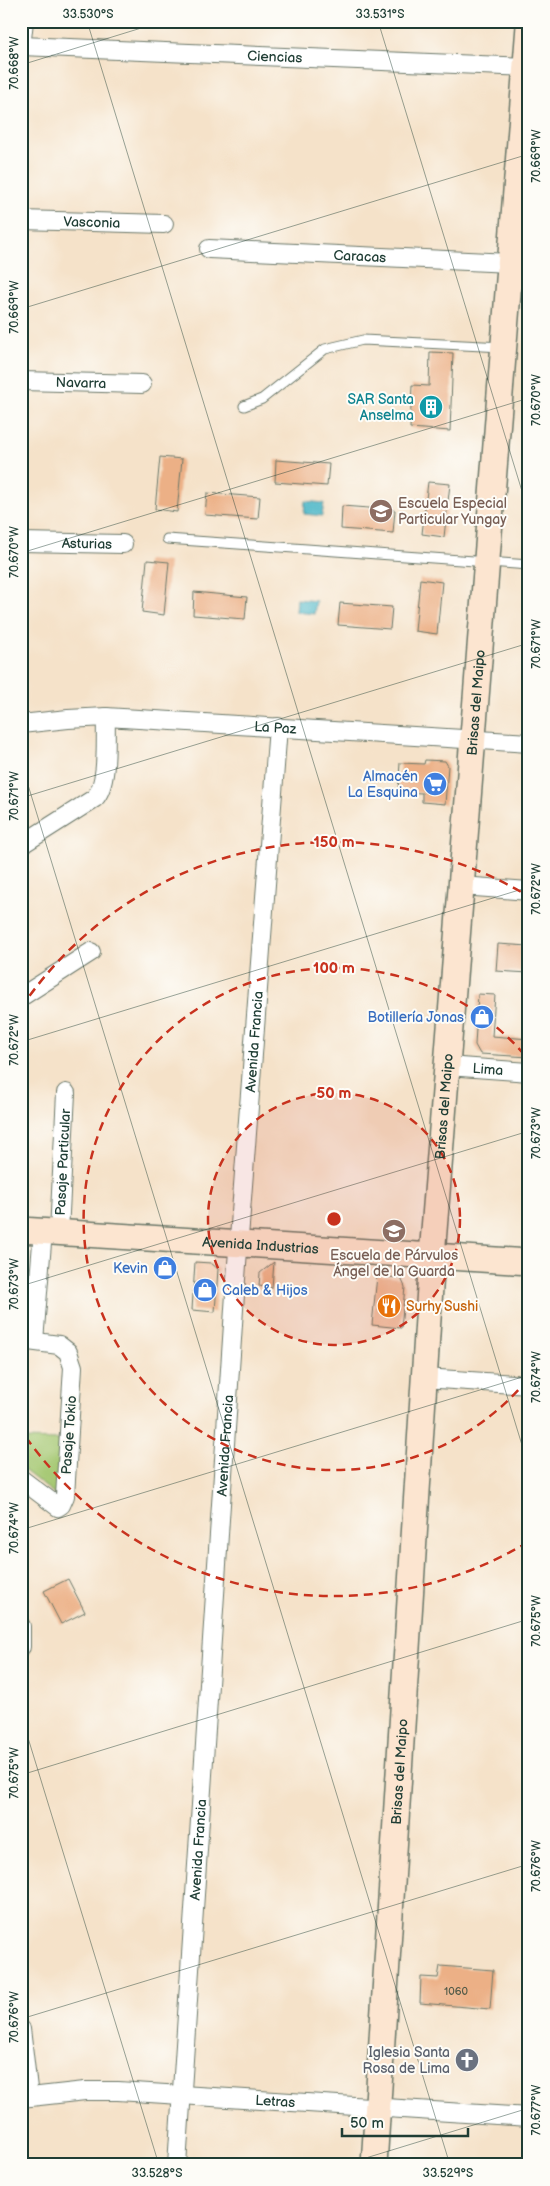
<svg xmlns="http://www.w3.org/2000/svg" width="550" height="2186" font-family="'Balsamiq Sans',sans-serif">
<rect width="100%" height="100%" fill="#fdfcf7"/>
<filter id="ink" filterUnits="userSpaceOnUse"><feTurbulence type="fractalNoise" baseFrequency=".02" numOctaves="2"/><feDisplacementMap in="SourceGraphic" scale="10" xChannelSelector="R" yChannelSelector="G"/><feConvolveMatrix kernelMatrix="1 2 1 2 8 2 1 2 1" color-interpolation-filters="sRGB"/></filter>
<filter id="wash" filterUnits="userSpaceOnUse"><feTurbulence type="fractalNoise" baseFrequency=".0096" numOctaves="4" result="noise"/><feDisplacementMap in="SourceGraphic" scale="20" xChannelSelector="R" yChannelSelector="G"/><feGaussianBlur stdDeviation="1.12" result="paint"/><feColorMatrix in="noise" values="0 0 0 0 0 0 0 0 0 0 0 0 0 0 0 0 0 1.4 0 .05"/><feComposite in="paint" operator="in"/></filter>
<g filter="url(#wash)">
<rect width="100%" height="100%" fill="#f5e2c9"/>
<!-- green -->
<path fill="#a5c872" stroke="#628253" d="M21,1439L61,1440L56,1495L21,1468Z"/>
<!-- water -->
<path fill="#49b5c6" stroke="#34797d" d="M305,501L324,503L322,516L304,514Z
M297,599L316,601L314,614L296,612Z"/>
<g id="blocks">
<!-- building -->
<path fill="#ecb086" d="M430,352L453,353L450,431L410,428L412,385L429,386Z
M160,457L182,459L177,512L155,509Z
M276,460L329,464L327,486L275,482Z
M428,482L450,484L444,537L422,534Z
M207,493L260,497L258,519L205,515Z
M342,506L395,510L393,533L341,529Z
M147,560L169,562L164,615L142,612Z
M420,579L442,582L437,634L415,631Z
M194,592L247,597L245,619L193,615Z
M340,603L392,607L390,629L338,625Z
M425,760L445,761L448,766L445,804L422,802V793L398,792L400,763L424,764Z
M498,944L529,946V973L496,971Z
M478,994L495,995L492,1036L529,1039V1057L480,1054L475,1045Z
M195,1262L211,1263L218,1269L215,1312L192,1310Z
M274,1262L272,1288L259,1286L260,1273Z
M377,1276L401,1278L405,1287L401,1328L372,1325Z
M68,1579L85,1612L61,1624L44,1591Z
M440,1966L493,1970L490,2009L420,2003L421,1977L438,1978Z"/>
</g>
</g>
<g filter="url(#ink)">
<use href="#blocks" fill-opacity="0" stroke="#6a7768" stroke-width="1"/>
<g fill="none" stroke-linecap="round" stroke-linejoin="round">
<!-- lane casing -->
<g stroke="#6a7768" stroke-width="11">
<path id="lane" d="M244,406L262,399L325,349L363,340L503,347
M167,539L529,565"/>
</g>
<!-- street casing -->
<g stroke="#6a7768" stroke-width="20">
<g id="street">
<path id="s1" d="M21,46L529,67"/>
<path d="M21,48L24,21"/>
<path id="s2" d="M21,220L164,224"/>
<path id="s3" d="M209,249L510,263"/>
<path id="s4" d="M21,381L142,384"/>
<path id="s5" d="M21,542L123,544"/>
<path id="s6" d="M21,724L68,719L106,717L529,743"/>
<path d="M21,845L95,798C109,783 105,738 106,717"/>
<path d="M461,886L529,891"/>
<path d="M21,997L91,952"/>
<path id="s7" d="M447,1066L529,1072"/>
<path id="s8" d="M59,1232L66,1093"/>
<path d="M21,1340L59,1345L68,1352L73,1367L65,1496L61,1505L58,1507L21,1479"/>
<path d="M34,1341L43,1231"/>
<path d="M424,1378L529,1385"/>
<path d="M21,1626V1647"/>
<path d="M21,2029L29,2097"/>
<path id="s9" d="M21,2098L85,2091H118L529,2117"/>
<path id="s10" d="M177,2165L237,1264L278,727"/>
</g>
</g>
<!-- secondary casing -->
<g stroke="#6a7768" stroke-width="28">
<g id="secondary">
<path id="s11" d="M21,1230L529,1262"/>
<path id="s12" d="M374,2165L432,1256L529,26"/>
</g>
</g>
<!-- lane -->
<use href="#lane" stroke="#fff" stroke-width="9"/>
<!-- street -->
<use href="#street" stroke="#fff" stroke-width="18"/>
<!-- secondary -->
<use href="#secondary" stroke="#fce5d0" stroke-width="25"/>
</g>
</g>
<!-- ticks -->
<path fill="none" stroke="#1f3d34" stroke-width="1" stroke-opacity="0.45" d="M87,21L529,1468M378,21L529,514M21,65L164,21M21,309L529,154M21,553L529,398M21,762L450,2165M21,798L529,643M21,1042L529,887M21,1286L529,1131M21,1530L529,1375M21,1715L159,2165M21,1775L529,1619M21,2019L529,1864M343,2165L529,2108"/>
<!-- distance rings -->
<circle cx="334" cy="1219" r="126" fill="#c8321e" fill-opacity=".12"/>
<g fill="none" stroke="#c8321e" stroke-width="2.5" stroke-dasharray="9 6">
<circle cx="334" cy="1219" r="126"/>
<path d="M528 1379A251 251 0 1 1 528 1059"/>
<path d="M528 1542A377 377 0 0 1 21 1430M21 1008A377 377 0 0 1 528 896"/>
</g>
<!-- icons -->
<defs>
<g id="building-disc" transform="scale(1.25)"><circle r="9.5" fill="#0f9aa8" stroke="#fdfcf7"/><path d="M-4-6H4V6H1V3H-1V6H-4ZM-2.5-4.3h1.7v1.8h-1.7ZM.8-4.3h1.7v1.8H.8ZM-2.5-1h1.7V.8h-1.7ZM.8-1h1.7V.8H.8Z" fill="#fff"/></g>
<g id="school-disc" transform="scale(1.25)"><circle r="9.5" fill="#8d6e63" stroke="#fdfcf7"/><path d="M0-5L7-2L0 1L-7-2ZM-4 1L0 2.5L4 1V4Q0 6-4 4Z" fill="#fff"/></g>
<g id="supermarket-disc" transform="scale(1.25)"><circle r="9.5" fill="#3f7fe0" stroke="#fdfcf7"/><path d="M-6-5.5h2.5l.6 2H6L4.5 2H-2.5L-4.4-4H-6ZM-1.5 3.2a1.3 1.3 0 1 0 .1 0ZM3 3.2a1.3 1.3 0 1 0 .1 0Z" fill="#fff"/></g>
<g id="shop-disc" transform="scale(1.25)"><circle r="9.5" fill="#3f7fe0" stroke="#fdfcf7"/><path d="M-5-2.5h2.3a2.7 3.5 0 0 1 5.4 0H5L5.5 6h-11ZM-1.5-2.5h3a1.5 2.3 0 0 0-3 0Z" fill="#fff"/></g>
<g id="restaurant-disc" transform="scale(1.25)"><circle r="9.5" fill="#e8710a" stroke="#fdfcf7"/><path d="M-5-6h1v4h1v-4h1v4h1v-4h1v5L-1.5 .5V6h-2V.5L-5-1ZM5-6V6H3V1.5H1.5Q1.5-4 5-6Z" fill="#fff"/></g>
<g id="church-disc" transform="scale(1.25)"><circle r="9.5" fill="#6b7280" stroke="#fdfcf7"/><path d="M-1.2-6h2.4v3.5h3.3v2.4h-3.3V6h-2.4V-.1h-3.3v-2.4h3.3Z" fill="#fff"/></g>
</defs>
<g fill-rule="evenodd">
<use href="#building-disc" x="431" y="407"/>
<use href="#school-disc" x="381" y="511"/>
<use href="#supermarket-disc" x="435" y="784"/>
<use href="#shop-disc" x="482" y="1017"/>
<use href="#school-disc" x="394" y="1231"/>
<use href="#shop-disc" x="165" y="1268"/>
<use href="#shop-disc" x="205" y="1290"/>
<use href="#restaurant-disc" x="389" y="1306"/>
<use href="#church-disc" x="467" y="2060"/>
</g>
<g text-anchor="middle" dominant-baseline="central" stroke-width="4" stroke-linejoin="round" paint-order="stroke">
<!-- number labels -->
<g font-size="11" fill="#525a48">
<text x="456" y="1991">1060</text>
</g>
<!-- street labels -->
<g font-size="14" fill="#1f3d34" stroke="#fdfcf7">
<text stroke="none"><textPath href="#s1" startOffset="254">Ciencias</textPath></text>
<text stroke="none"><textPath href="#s2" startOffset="71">Vasconia</textPath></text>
<text stroke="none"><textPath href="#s3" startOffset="151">Caracas</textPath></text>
<text stroke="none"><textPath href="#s4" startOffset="60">Navarra</textPath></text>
<text stroke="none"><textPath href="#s5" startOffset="66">Asturias</textPath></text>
<text stroke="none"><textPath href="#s12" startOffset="1466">Brisas del Maipo</textPath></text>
<text stroke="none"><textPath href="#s6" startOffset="255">La Paz</textPath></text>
<text stroke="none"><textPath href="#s10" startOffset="1126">Avenida Francia</textPath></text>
<text stroke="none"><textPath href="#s7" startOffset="41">Lima</textPath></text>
<text stroke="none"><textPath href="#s12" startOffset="1061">Brisas del Maipo</textPath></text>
<text stroke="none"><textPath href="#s8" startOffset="70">Pasaje Particular</textPath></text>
<text stroke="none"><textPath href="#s11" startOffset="240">Avenida Industrias</textPath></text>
<text transform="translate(69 1435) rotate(-86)">Pasaje Tokio</text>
<text stroke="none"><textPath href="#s10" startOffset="721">Avenida Francia</textPath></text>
<text stroke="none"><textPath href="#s12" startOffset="394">Brisas del Maipo</textPath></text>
<text stroke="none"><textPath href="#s10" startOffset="316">Avenida Francia</textPath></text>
<text stroke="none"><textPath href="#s9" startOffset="255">Letras</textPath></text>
</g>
<!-- culture labels -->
<g font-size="14" fill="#0d838f" stroke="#fdfcf7" text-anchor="end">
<text x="414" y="399">SAR Santa<tspan x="414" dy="16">Anselma</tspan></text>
</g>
<!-- education labels -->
<g font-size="14" fill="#785e54" stroke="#fdfcf7" text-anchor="start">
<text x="398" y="503">Escuela Especial<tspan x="398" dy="16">Particular Yungay</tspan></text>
<text x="394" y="1255" text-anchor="middle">Escuela de Párvulos<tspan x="394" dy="16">Ángel de la Guarda</tspan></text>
</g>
<!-- shop labels -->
<g font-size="14" fill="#366cbe" stroke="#fdfcf7" text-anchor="end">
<text x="418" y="776">Almacén<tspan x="418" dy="16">La Esquina</tspan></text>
<text x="464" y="1017">Botillería Jonas</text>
<text x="148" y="1268">Kevin</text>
<text x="222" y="1290" text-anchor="start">Caleb &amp; Hijos</text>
</g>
<!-- food labels -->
<g font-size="14" fill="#c56008" stroke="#fdfcf7" text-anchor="start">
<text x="406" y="1306">Surhy Sushi</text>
</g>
<!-- worship labels -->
<g font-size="14" fill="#5b616d" stroke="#fdfcf7" text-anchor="end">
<text x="450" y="2052">Iglesia Santa<tspan x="450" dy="16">Rosa de Lima</tspan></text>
</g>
</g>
<circle cx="334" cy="1219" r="8" fill="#c8321e" stroke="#fdfcf7" stroke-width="2.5"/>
<g font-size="15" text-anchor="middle" font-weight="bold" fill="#c8321e" stroke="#fdfcf7" stroke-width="4" stroke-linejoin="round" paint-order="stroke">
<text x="334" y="847">150 m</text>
<text x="334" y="973">100 m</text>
<text x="334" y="1098">50 m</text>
</g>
<!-- margin -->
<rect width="550" height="2186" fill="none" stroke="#fdfcf7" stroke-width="55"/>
<!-- scale -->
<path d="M342 2128v8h126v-8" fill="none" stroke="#1f3d34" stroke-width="2.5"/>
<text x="350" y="2128" font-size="15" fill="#1f3d34" stroke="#fdfcf7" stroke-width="4" paint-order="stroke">50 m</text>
<rect x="28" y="28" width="494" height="2130" fill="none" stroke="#1f3d34" stroke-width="2"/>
<g font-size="12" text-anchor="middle" fill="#1f3d34">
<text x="88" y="18">33.530°S</text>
<text x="380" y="18">33.531°S</text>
<text transform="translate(14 63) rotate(-90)" y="4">70.668°W</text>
<text transform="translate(536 156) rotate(-90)" y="4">70.669°W</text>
<text transform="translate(14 307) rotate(-90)" y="4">70.669°W</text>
<text transform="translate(536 400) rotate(-90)" y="4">70.670°W</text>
<text transform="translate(14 552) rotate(-90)" y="4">70.670°W</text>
<text transform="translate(536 644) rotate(-90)" y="4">70.671°W</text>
<text transform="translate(14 796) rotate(-90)" y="4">70.671°W</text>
<text transform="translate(536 889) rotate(-90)" y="4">70.672°W</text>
<text transform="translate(14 1040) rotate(-90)" y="4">70.672°W</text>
<text transform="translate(536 1133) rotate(-90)" y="4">70.673°W</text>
<text transform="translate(14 1284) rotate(-90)" y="4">70.673°W</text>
<text transform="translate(536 1377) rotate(-90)" y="4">70.674°W</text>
<text transform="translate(14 1528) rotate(-90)" y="4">70.674°W</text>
<text transform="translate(536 1621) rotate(-90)" y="4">70.675°W</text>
<text transform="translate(14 1773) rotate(-90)" y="4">70.675°W</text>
<text transform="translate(536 1866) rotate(-90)" y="4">70.676°W</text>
<text transform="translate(14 2017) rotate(-90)" y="4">70.676°W</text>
<text transform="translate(536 2110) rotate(-90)" y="4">70.677°W</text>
<text x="157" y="2177">33.528°S</text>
<text x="448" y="2177">33.529°S</text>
</g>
</svg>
